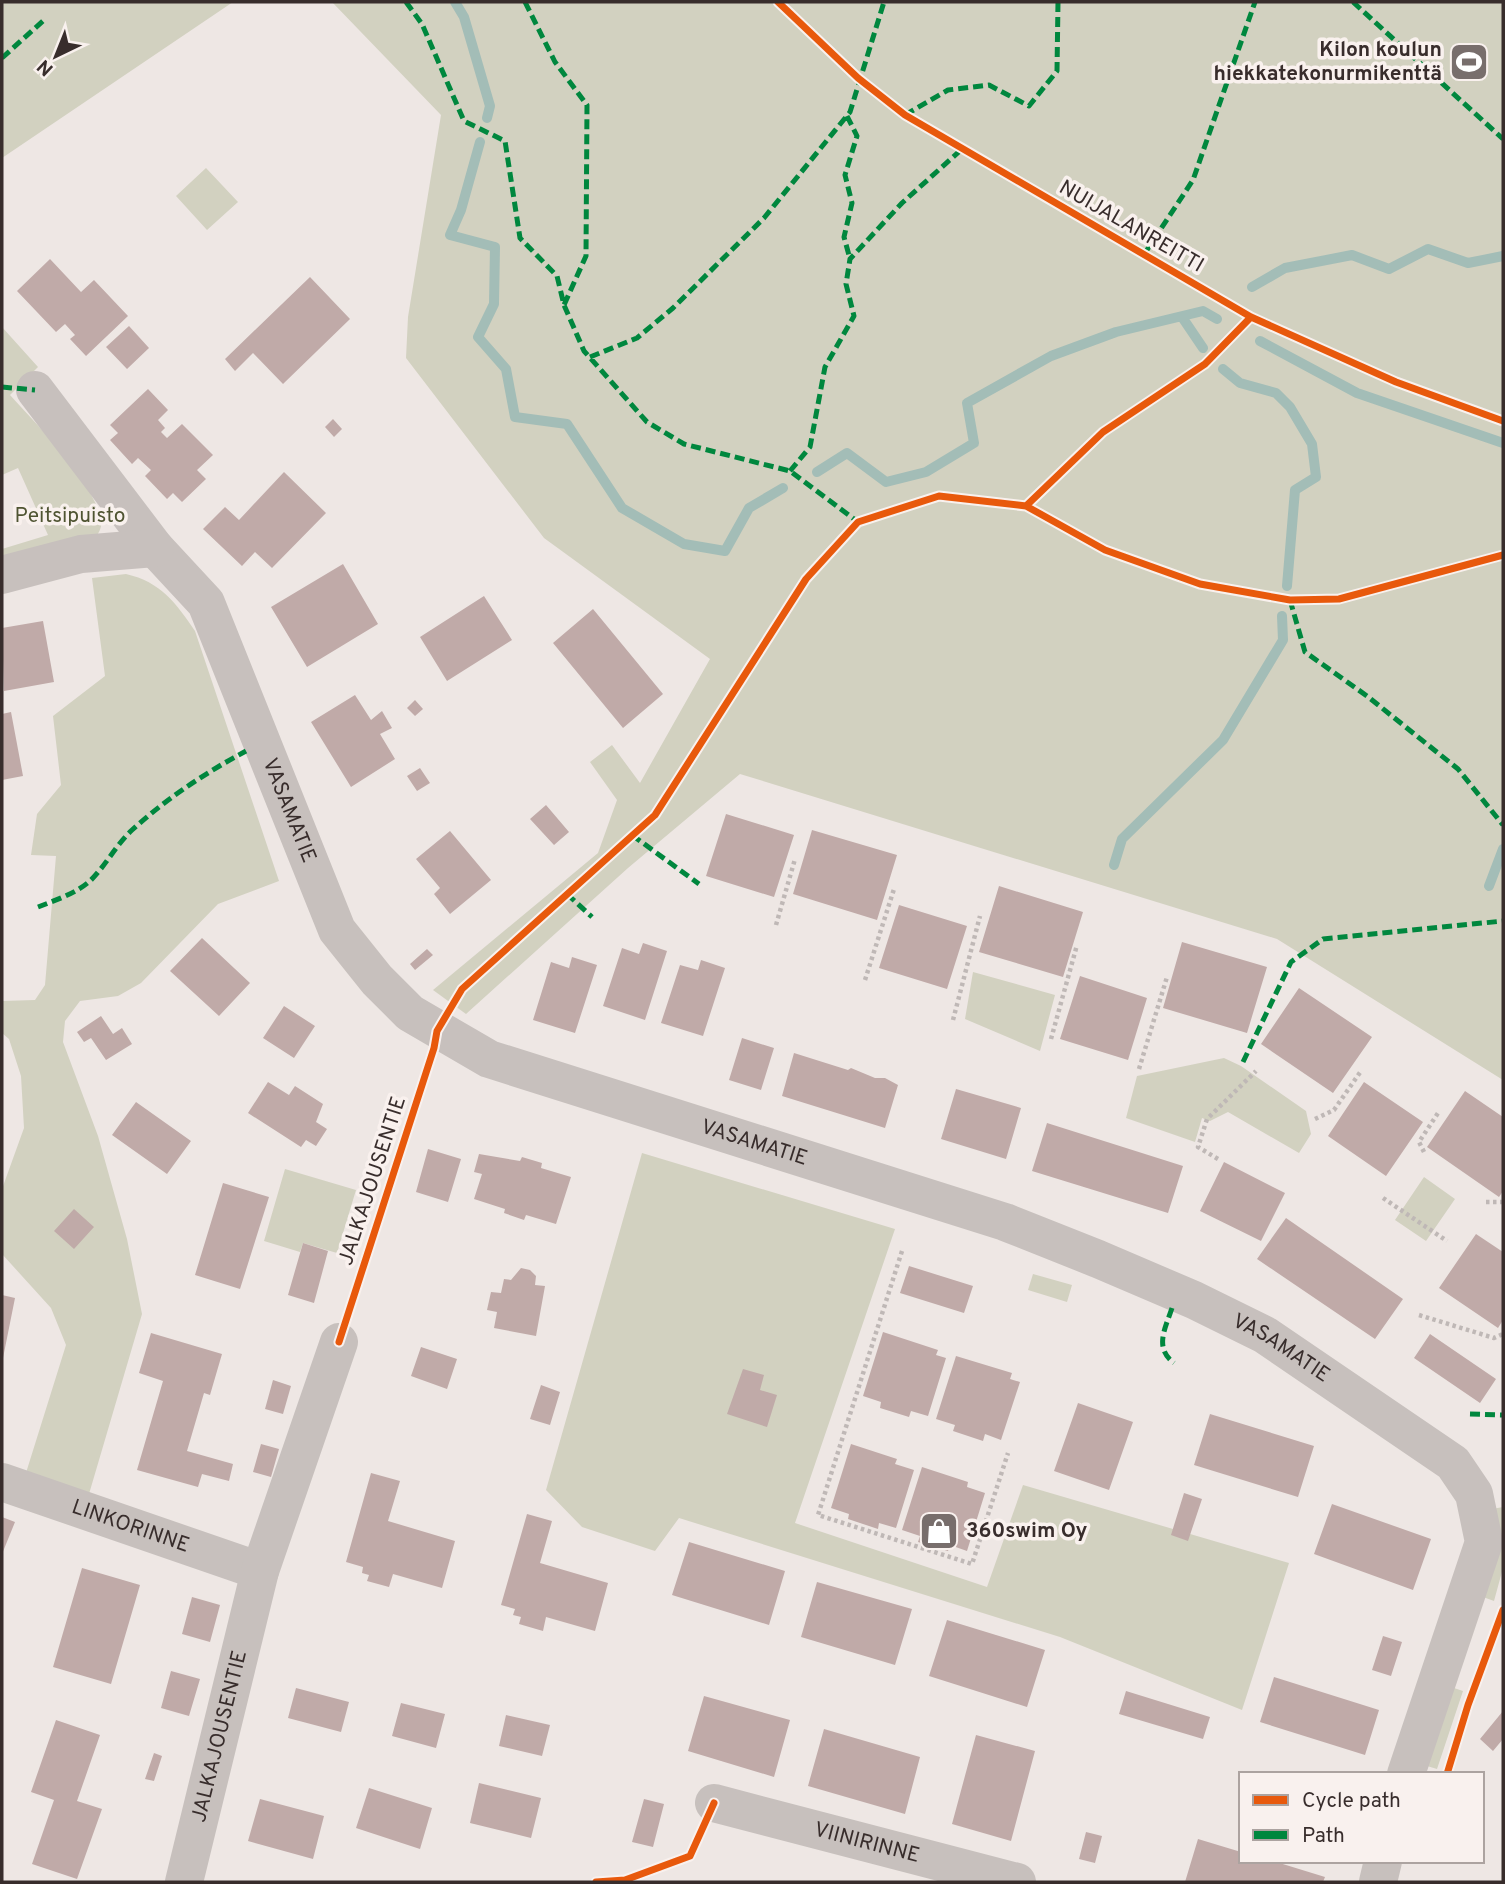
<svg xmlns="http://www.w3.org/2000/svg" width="1505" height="1884" font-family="Overpass,sans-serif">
<rect width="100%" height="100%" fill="#eee7e4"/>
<!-- green -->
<path fill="#d2d1c0" d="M2,2H233L2,158Z
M332,2H1503V1080L1277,939L740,774L628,868L466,1014L433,990L598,853L617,800L590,762L612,745L640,783L710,659L544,538L406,358L408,317L441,115Z
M206,168L238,202L207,230L176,196Z
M2,327L38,367L10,395C39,427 86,474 100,514C104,523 100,531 95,539L2,561V549L48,535L18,468L2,475Z
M126,574C161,582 176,603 195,631L279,881L218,904L141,983L118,996L80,1001L65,1021L63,1042L98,1136L127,1239L142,1314L89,1494L25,1476L66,1345L51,1308L2,1254V1189L24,1128L21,1076L9,1039L2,1033V1001L35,1000L45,985L56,856L31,855L37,814L61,785L53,716L105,676L92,578Z
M973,972L1055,995L1040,1051L965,1019Z
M1224,1058L1241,1066L1306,1111L1311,1134L1299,1153L1228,1112L1210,1121L1202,1118L1195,1142L1126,1118L1137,1076Z
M642,1153L895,1229L795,1523L987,1587L1023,1485L1289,1563L1242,1710L1060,1637L679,1518L655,1551L582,1527L546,1490Z
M285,1169L356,1190L337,1253L303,1243L300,1252L264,1241Z
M1424,1177L1455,1199L1426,1241L1395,1220Z
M1033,1274L1072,1285L1067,1302L1028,1290Z
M1503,1507V1568L1494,1601L1483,1597L1492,1509Z
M1454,1688L1463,1691L1437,1769L1427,1766Z"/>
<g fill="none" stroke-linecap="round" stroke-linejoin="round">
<!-- stream -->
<path stroke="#a3bdb7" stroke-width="10" d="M455,2L464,17L490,106L487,118
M480,142L461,210L450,235L495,247L494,304L478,337L506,369L515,417L567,424L622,508L684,544L725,551L749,508L783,488
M1252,287L1285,268L1352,255L1389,269L1428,249L1468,263L1503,256
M1182,317L1203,348
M1260,341L1357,393L1503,443
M1223,369L1240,383L1276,393L1290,407L1312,444L1316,477L1295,490L1287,586
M817,472L847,453L886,482L926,472L974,443L967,403L1051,356L1116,332L1203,311L1217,319
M1114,865L1122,839L1223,740L1283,640L1282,616
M1489,886L1503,849"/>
</g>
<!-- building -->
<path fill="#c0aaa8" d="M50,259L81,292L94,280L128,316L86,356L70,339L75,335L65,324L56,332L17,291Z
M310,277L350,319L283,384L253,353L235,371L225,359Z
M129,326L149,348L127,369L106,347Z
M148,389L168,410L158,420L165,428L161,432L167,438L182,424L213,455L197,470L206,479L182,502L173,493L167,499L145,476L151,470L138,458L132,464L110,440L118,433L110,425Z
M333,419L342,429L334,437L325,427Z
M284,472L326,513L272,568L255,552L242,566L203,529L225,507L239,520Z
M343,564L378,624L307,667L271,607Z
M484,596L512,640L447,681L420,637Z
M593,609L663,694L623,728L553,643Z
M43,621L54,682L4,691L2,628Z
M355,695L371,720L382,711L392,728L380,734L395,759L351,787L311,722Z
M415,700L423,709L415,716L407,708Z
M11,712L23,776L2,780V714Z
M420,768L430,783L417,791L407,776Z
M546,805L569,832L554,845L530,819Z
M726,814L794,835L774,897L706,876Z
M812,830L897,855L877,920L793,894Z
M450,831L491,880L450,914L434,894L440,888L416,859Z
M999,886L1083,912L1063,977L979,952Z
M899,905L967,926L947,989L879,968Z
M202,938L250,983L219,1016L170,971Z
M1182,942L1267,967L1247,1033L1163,1008Z
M643,943L667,951L645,1020L603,1006L622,948L639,954Z
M427,949L433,955L415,970L410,964Z
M572,957L597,965L575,1033L533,1020L551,962L569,968Z
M701,960L725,968L703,1036L661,1023L680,965L698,970Z
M1080,976L1147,998L1128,1060L1060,1039Z
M1299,988L1372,1037L1333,1093L1261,1044Z
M284,1006L315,1026L294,1058L263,1038Z
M101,1016L113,1034L122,1028L132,1044L106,1060L91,1038L84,1042L77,1032Z
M742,1038L774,1048L761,1090L729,1080Z
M794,1053L848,1070L851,1068L875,1078H885L898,1085L885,1128L782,1096Z
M268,1082L289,1095L295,1086L323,1104L316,1122L327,1129L316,1146L306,1140L301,1147L248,1113Z
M1364,1082L1423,1122L1386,1176L1328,1136Z
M956,1089L1021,1108L1006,1159L941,1139Z
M1465,1091L1503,1117V1191L1499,1197L1427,1147Z
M136,1102L191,1141L167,1174L112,1135Z
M1047,1123L1183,1166L1168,1213L1032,1171Z
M428,1149L461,1159L448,1202L416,1192Z
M479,1154L520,1161L522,1157L542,1163L541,1168L571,1177L556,1224L526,1215L524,1220L504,1213L505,1209L474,1199L482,1174L474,1172Z
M1224,1162L1285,1193L1261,1241L1200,1211Z
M223,1183L269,1197L240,1289L195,1275Z
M74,1209L94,1227L74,1249L54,1231Z
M1286,1218L1403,1299L1375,1339L1257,1259Z
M1476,1234L1503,1252V1320L1498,1328L1439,1288Z
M303,1243L328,1251L314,1303L288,1295Z
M909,1266L973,1286L964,1313L900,1293Z
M521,1268L530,1270L536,1276L535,1285L545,1286L536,1336L494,1328L497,1312L487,1310L491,1292L501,1293L504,1279L511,1280Z
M2,1295L15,1298L3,1358L2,1357Z
M883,1332L938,1350L936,1355L946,1358L928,1416L911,1411L909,1417L880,1408L881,1402L863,1396Z
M151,1333L222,1354L210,1395L204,1393L187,1451L233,1464L229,1481L202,1474L198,1487L137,1470L163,1381L139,1373Z
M1430,1334L1496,1379L1480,1403L1414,1358Z
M421,1347L457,1359L447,1389L411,1376Z
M956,1356L1012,1373L1010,1379L1020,1382L1001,1440L985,1434L983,1441L953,1431L955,1425L936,1419Z
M743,1369L764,1375L760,1390L777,1395L767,1427L727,1414Z
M273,1380L291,1386L283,1414L265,1409Z
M541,1385L560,1392L550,1425L530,1419Z
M1078,1403L1133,1422L1109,1490L1054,1471Z
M1210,1414L1314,1446L1298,1497L1194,1465Z
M261,1444L279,1449L271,1477L253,1472Z
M851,1444L897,1459L895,1464L914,1470L896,1528L879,1523L878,1529L848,1519L849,1514L831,1508Z
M922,1467L968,1482L967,1487L985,1493L967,1551L950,1545L948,1551L918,1542L920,1536L902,1530Z
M371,1473L400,1481L388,1521L455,1541L442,1588L393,1574L389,1587L367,1581L369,1575L362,1573L363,1567L346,1562Z
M1184,1493L1202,1499L1188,1541L1171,1535Z
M1332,1504L1431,1539L1413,1590L1314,1554Z
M527,1514L552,1521L540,1563L608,1583L595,1631L546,1617L543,1631L519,1624L521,1617L513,1615L515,1609L501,1605Z
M2,1517L15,1522L2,1554Z
M689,1542L785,1571L769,1625L672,1595Z
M82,1568L140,1585L111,1684L53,1667Z
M817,1582L912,1609L895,1665L801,1637Z
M192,1597L220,1605L210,1642L182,1634Z
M947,1620L1045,1650L1027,1707L929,1676Z
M1383,1636L1402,1642L1391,1676L1372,1670Z
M171,1671L200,1679L189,1716L161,1708Z
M1274,1677L1379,1710L1365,1755L1260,1722Z
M296,1688L349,1702L341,1732L288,1718Z
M1126,1691L1210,1717L1203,1739L1119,1714Z
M704,1696L790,1720L774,1777L688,1751Z
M401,1703L445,1714L436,1748L392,1736Z
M1503,1711V1739L1493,1751L1480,1739Z
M506,1715L550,1725L542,1756L499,1746Z
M56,1720L100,1735L77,1801L102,1809L77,1879L32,1864L54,1800L31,1792Z
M824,1729L920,1757L905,1814L808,1786Z
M976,1735L1035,1751L1011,1841L952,1824Z
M154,1753L162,1756L154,1781L145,1779Z
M479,1783L541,1798L531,1838L470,1823Z
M369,1788L432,1808L420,1849L356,1828Z
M260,1799L324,1816L313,1859L248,1841Z
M644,1799L664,1804L653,1847L632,1842Z
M1086,1832L1102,1836L1095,1863L1079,1859Z
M1198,1839L1241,1852V1861H1273L1325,1877L1323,1882H1185Z"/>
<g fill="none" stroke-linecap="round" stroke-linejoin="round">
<!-- path -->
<path stroke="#bfb8b6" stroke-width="4.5" stroke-dasharray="3.5 3.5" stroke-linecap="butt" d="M776,925L795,859
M865,980L894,889
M953,1020L980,916
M1051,1039L1077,945
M1139,1069L1167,977
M1315,1119L1334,1110L1361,1071
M1424,1152L1419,1142L1438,1113
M1218,1159L1198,1147L1207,1119L1256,1071
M1383,1198L1447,1241
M1486,1202H1503
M902,1251L818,1515L972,1564L1008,1453
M1419,1315L1494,1338L1503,1334"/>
<!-- minor -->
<g stroke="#c7c0bd" stroke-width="38">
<path id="s1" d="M35,390L155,548L206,603L337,930L377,980L410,1013L489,1059L1005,1222L1098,1259L1194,1300L1265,1335L1453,1463L1474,1494L1484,1542L1406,1774"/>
<path d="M2,575L81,554L155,548"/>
<path id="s2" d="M2,1482L260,1571"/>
<path id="s3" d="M714,1803L1017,1882"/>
<path id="s4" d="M184,1882L260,1571L339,1342"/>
<path d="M1378,1882L1383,1861"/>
</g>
<!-- quiet -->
<path stroke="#00873e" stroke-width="5" stroke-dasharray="10 5" stroke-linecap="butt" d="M406,2L422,24L464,121L505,141L520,238L557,276L564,305L584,351L647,422L684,444L790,471L858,522
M525,2L555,62L587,105L586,256L564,305
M1353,2L1503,139
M2,58L44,20
M905,115L948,90L989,85L1029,106L1057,71L1058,2
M847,116L857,136L845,175L852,203L844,237L850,259
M1145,253L1193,180L1255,2
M590,357L637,338L673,308L764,218L850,112L884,2
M2,387L35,390
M790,471L810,447L825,367L854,316L846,284L850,259L902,203L962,149
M1290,600L1305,652L1367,696L1458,769L1503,825
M632,835L699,884
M567,894L592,917
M38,907C56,900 77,893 91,880C106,865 116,845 132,830C166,799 205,773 246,751
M1243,1062L1291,962L1323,939L1503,921
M1172,1308C1165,1329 1154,1348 1174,1363
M1470,1414L1503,1415"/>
<!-- cycleway casing -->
<g stroke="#f9f1ee" stroke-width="11">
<path id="cycleway" d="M778,2L858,78L905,115L1251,317L1396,382L1503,421
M1026,506L1103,432L1205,364L1251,317
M339,1342L434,1048L437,1031L462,989L655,815L806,579L858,522L939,496L1026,506L1105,550L1200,584L1290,600L1339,599L1503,555
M1447,1774L1468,1705L1503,1610
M596,1882L625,1880L690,1856L714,1803"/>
</g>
<!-- cycleway -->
<use href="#cycleway" stroke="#e8590c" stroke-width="7"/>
</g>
<!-- icons -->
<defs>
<g id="stadium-square" transform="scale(2.0125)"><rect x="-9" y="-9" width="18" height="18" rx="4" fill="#786e6c" stroke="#f9f1ee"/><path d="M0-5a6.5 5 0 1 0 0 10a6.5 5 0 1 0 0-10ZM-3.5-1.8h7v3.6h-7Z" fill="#fff"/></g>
<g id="shop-square" transform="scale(2.0125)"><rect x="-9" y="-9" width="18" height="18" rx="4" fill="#786e6c" stroke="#f9f1ee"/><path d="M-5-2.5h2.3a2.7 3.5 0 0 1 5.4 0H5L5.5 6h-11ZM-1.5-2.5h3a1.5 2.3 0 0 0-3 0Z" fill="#fff"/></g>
</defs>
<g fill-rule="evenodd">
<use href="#stadium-square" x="1469" y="62"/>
<use href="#shop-square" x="939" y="1531"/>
</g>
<g text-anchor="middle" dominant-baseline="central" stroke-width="7" stroke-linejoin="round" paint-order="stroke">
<!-- poi labels -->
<g font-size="21" font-weight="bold" fill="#382d2c" stroke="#f9f1ee" text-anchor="end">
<text x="1442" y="50">Kilon koulun<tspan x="1442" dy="24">hiekkatekonurmikenttä</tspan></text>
<text x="966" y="1531" text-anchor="start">360swim Oy</text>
</g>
<!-- street labels -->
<g font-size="21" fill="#382d2c" stroke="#f9f1ee">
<text transform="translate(1131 227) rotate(30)">NUIJALANREITTI</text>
<text stroke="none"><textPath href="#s1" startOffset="497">VASAMATIE</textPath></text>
<text stroke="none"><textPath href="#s1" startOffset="1106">VASAMATIE</textPath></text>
<text transform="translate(373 1181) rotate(-72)">JALKAJOUSENTIE</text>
<text stroke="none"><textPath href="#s1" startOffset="1673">VASAMATIE</textPath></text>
<text stroke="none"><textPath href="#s2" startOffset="136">LINKORINNE</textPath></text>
<text stroke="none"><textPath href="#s4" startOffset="150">JALKAJOUSENTIE</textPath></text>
<text stroke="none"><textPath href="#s3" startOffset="158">VIINIRINNE</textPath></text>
</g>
<!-- park labels -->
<g font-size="21" fill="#4f5432" stroke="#f9f1ee">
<text x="70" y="516">Peitsipuisto</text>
</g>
</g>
<!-- border -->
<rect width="1505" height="1884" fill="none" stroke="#382d2c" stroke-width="7"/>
<!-- legend -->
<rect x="1239" y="1772" width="245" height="91" fill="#f9f1ee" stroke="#aca3a0" stroke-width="2"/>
<rect x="1253" y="1795" width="35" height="10" fill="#e8590c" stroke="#aca3a0" stroke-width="2"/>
<text x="1302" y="1807" font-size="21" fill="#382d2c">Cycle path</text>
<rect x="1253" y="1830" width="35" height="10" fill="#00873e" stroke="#aca3a0" stroke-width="2"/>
<text x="1302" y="1842" font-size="21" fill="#382d2c">Path</text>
<!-- north arrow -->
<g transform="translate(56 56) rotate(223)" stroke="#f9f1ee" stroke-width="5" paint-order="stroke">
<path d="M0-5L12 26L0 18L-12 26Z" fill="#382d2c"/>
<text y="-10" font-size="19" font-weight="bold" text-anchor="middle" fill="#382d2c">N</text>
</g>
</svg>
